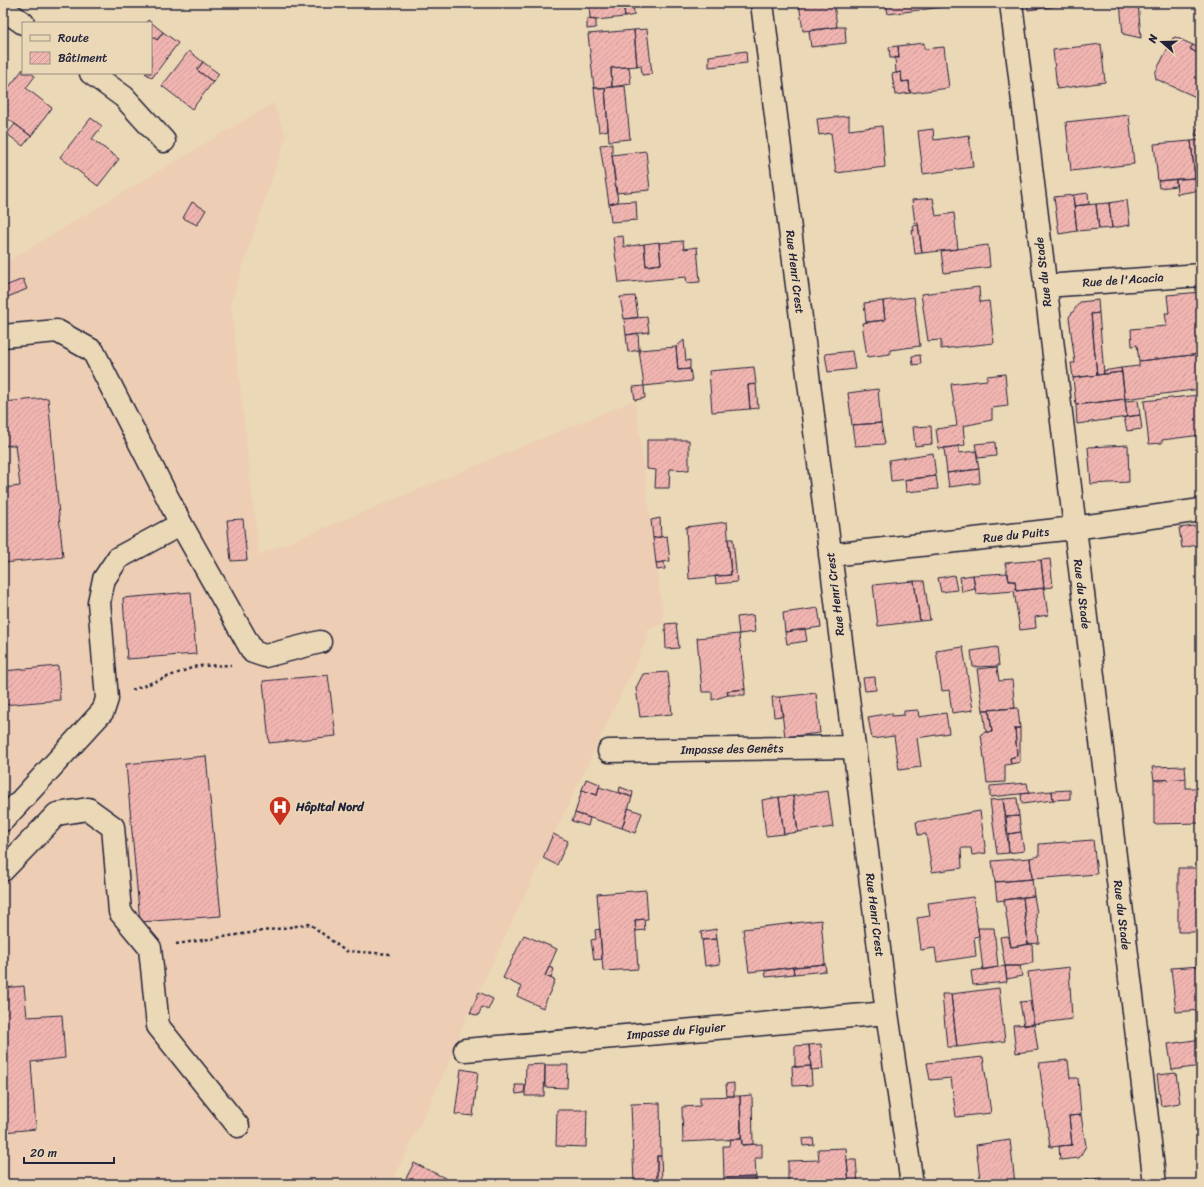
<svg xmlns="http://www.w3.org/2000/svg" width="1204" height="1187" font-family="Sriracha,sans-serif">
<defs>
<pattern id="building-hatch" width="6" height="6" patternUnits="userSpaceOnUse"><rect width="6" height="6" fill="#f1b5b0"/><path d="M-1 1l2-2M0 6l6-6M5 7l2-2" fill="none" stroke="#ce9b98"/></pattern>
</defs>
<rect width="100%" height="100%" fill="#ebd8b6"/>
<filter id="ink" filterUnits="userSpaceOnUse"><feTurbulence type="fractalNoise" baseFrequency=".025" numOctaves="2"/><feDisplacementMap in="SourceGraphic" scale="8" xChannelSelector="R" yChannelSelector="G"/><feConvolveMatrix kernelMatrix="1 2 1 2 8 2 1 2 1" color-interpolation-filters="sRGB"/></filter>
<g filter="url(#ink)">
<!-- built -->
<path fill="#edceb4" d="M273,103L286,136L231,302L259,555L635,400L664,624L646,630L648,638L467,1016L445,1072L391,1184H3V264Z"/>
<!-- building -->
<path fill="url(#building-hatch)" stroke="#22223b" d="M589,3H623L625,17L596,20L590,19Z
M623,3H633L634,15L625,17Z
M799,3H834L837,27L803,31Z
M886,3H958V5L888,14Z
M1027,3H1059V6L1028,10Z
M1059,3H1070V5L1059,6Z
M1120,3H1138L1141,38L1123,34Z
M587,19L596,20V28L587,29Z
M148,20L163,32L157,40L151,35V23H146Z
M837,27H845L846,43L811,47L809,31Z
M647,29L652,74L642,75L641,65L637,66L634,30Z
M634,30L637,66L611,68L612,87L594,88L588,34Z
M163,32L178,43L152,78L145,73H151V35L157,40Z
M1175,37L1193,45L1190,49L1201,55V86L1196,97L1156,79L1155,73L1173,38Z
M924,43V49L944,47L949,88L910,93L909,81L902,82L901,72L896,73L895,57L899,58L898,46Z
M1101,44L1105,82L1057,89L1053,50Z
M1193,45L1201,49V55L1190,49Z
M898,46L899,58H890L889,47Z
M189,51L203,62L197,70L213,82L192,109L162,86Z
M746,51L747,63L709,67V56Z
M203,62L219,74L213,82L197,70Z
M629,67L631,84L612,87L611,68Z
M23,69V73H31L35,76L26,88L52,108L31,136L3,115V95Z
M901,72L902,82L909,81L910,93L895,95L892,74Z
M625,86L630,139L609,141L605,88Z
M594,88H605L608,130L599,132Z
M1129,115L1134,164L1071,171L1066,122Z
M849,116V130L882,126L885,167L836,173L831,133L819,135L817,119Z
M91,118L102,126L92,139L119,159L98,186L60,157Z
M1201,121V136L1195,135Z
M15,124L31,136L23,146L7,134Z
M933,129L934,140L969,135L973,167L923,174L918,131Z
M1201,140V178H1195L1191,141Z
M1191,141L1195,178L1158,181L1154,144Z
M612,144V155L618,202L609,204L600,145Z
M646,151L650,190L616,193L612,155Z
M1195,178V191L1177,194L1176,179Z
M1176,179V186L1159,188L1158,181Z
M1088,193L1089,204L1074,206L1073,195Z
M1073,195L1077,231L1059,234L1054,197Z
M933,198L936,216L954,213L958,249L922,253L918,223H915L912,200Z
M1127,200L1130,225L1112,228L1109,203Z
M636,201L637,220L611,222L609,204L618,202Z
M192,202L206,210L197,225L183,218Z
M1109,203L1112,228L1099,229L1096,204Z
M1096,204L1099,229L1077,231L1074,206Z
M918,225L922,253L915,254L912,230L914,231L913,226Z
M623,236L624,247L644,244L646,266L661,264L659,243L683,241L684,249L697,247L700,282L687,283L686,277L619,283L613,237Z
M659,242L661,264L646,266L644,244Z
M988,245L990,267L944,273L941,251Z
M23,279L27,289L3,299V287Z
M979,287L980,302L989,301L994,343L941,349V340L928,341L921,294Z
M1201,292V354L1139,361L1137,345L1132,346L1131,329L1167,326L1165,313H1169L1167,295Z
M635,296L638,317L624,319L620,297Z
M914,297L920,346L890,350V354L867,357L862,323L885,320L883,301Z
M1098,300L1099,313L1091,314L1097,375L1073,378L1071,363H1075L1069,317L1080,302Z
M883,301L885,320L866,322L864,303Z
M1099,313L1104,374L1097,375L1091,314Z
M647,317L649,332L626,335L624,319Z
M638,333L639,350L628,352L626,335Z
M684,340L686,361L690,360V369L678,370L676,347Z
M676,347L678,370L690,369L692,381L644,386L639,350Z
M852,351L855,369L828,372L825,354Z
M1201,354V389L1125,399L1121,368L1139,366V361Z
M920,355L921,364L913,365L912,356Z
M754,367L756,384L748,385L750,409L712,412L709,371Z
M1121,368L1122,372L1104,374L1103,371Z
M1122,372L1125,399L1076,405L1073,378Z
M1005,374L1008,406L992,408V420L963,426L965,445L939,449L936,429L957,426L951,384L987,380V376Z
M756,384L758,408L750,409L748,385Z
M644,386L645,398L635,400L633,387Z
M878,389L881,423L852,425L848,393Z
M1199,395L1201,416V435L1162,440V443L1149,444L1144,401Z
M48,398L63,557L3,563V488L20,486L15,445L3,446V402Z
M1125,399L1127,417L1077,424L1076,405Z
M1138,400L1140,415L1127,417L1125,401Z
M1140,415L1142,429L1127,431L1124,417Z
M881,423L885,444L855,446L852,425Z
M931,426L932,444L915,446L913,427Z
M647,440H689V470L670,469L669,488H655L656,470L647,469Z
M995,442L996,456L978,458L975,444Z
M1128,445L1129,482L1091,484L1088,447Z
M959,446V453L976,451L979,469L947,473L944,448Z
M933,453L936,476L891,481L889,460Z
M979,469L980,483L949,487L947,473Z
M936,476L938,489L906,492L905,480Z
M660,518L661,537L653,538L651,520Z
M243,519L247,560L231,561L227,520Z
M727,522L731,575L689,579L686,527Z
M1201,525V544L1182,548L1179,528Z
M667,536L670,561L656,563L653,538Z
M728,539H733L737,582L716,584L715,576L731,575Z
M1050,559L1053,587L1044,588L1041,560Z
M1041,560L1044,588L1016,591L1015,581H1009L1005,563Z
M664,562L665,569L657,570L656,563Z
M1008,573L1009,581H1015L1016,591L1044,588L1048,615L1035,617L1036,628L1020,630L1014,591L976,594L973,575Z
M954,575L957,590L941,592L938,578Z
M973,575L975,589L962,592L960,577Z
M914,581L920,621L878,626L873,585Z
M914,581H924L930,620L920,621Z
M191,592L196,654L127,659L123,598Z
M818,608L821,627L785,632L783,613Z
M753,615L755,632L739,634L737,617Z
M676,623L679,648L666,649L665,624Z
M805,629L807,641L787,644L785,632Z
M739,634L745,689L727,691L728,695L712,700V692H702L697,638Z
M963,647L973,710L952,713L949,690L942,691L936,651Z
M997,647L999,666L973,667L971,651Z
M58,666L60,700L3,705V671Z
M997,667L999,681L1012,680L1015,708L983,710L977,669Z
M668,672L672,714L640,717L636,688L643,674Z
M328,675L336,736L269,743L263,681Z
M875,677L876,690L865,691L863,678Z
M745,689V695H728L727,691Z
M816,693L820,733L785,737L780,697Z
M772,697H780L783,716L774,717Z
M1018,708L1020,728H1015L1017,756L1010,758L1011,764L1005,765V782L987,783L981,734L986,732H992L989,710Z
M918,710L919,717L946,713L949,733L917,738L921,767L899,770L894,736L872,739L868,717L892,713V716L904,715V711Z
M983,710H989L992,732H986Z
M1015,728H1020V762L1011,764L1010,758L1017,756Z
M206,756L221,916L140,922L126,764Z
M1185,766L1186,779L1154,780L1152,767Z
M586,779L600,784L597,795L582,790Z
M1186,779V788H1201V823L1154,824V780Z
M1027,783L1029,793L990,797V786Z
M599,787L632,797L622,828L575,813L582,790L597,795Z
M620,787L633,792L632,797L619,792Z
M1070,790V799L1053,800L1052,791Z
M828,791L833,827L798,832L793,796Z
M1052,791L1053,800L1022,804L1021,794Z
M793,796L798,832L784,834L779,797Z
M779,797L784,834L766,836L762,800Z
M1017,798L1019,816L1006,817L1003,799Z
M1003,799L1009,853L997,854L990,800Z
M628,808L642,813L635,833L622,828Z
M980,811L986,853L972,855L971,848H961L962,868L932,872L926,834L918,835L916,822Z
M575,813L590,818L588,826L572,821Z
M1019,816L1021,832L1008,834L1006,817Z
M1021,832L1024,851L1009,853L1008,834Z
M553,834L568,841L557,865L543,858Z
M1093,840L1097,874L1032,879L1030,858L1039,856V844Z
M1030,858L1032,879L995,882L992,861Z
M1178,868H1201V932H1178Z
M1032,879L1034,896L997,901L995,882Z
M646,890L648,919L635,920L638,969L603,971L597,894Z
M1034,896L1037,913L1036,914L1039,943L1028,944L1023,897Z
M973,897L979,936L974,937L976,956L937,962L935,948L921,950L917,918L930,916L928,903Z
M1023,897L1028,944L1011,947L1004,900Z
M644,919L645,930L636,931L635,920Z
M821,920L825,964L749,972L743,929Z
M978,928H994L998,967L983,970Z
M600,929L602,959L594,960L591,940L596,939L595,930Z
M716,929L717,939L702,940L701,932Z
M524,935L557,949L545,976L555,980L543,1008L517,996L522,987L503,978Z
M1008,936L1011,947L1032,944L1033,963L1020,966H1005L1000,937Z
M717,939L720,964L705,966L702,940Z
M825,964L826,971L794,974L793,967Z
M1005,966L1007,982L973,985L971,971Z
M1005,966H1020L1022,976L1007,979Z
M1201,966V1010L1176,1012L1171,968Z
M549,967L554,969L551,978L545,976Z
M793,967L794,974L766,977L765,971Z
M1069,967L1072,1019L1034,1024L1028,972Z
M24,986L27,1017L62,1015L65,1058L31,1062L36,1129L3,1132V988Z
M999,988L1005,1041L957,1047L951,994Z
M479,992L493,999L488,1010L482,1007L478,1016L470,1013Z
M942,994H951L957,1047H947Z
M1030,1001L1034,1024L1024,1026L1020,1002Z
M1034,1024L1038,1050L1016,1053L1013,1025Z
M1201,1039V1066L1172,1070L1168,1044Z
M821,1044L823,1069L811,1070L809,1045Z
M809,1045L811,1066L795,1067V1046Z
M983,1057L991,1113L956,1117L951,1078L930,1080L927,1063Z
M1068,1060L1070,1078H1078L1081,1115L1069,1116L1072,1145L1050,1147L1039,1063Z
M545,1064L544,1096H525L526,1065Z
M545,1065H568L567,1088L545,1087Z
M795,1065V1067L811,1066L812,1085L793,1086L792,1066Z
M461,1069L478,1072L473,1116L455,1114Z
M1176,1073L1180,1103L1161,1106L1157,1075Z
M734,1083V1096H727L726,1084Z
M515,1085H525L524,1093L516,1094Z
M752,1095L753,1144L742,1145L740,1096Z
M740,1096L741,1139L683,1142L682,1107L700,1106V1097Z
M660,1103L661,1156H657V1182L667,1183V1184H634L631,1104Z
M557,1110H587L586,1147L556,1146Z
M1081,1115L1086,1146L1079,1158L1060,1160L1059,1146L1072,1145L1069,1116Z
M813,1138L814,1145L803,1146L802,1139Z
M730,1139H741L742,1145L762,1144V1158H755L756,1177L724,1178L723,1146H729Z
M1010,1140L1015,1184H972V1180L980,1179L976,1145Z
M846,1148L849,1184H788V1161L819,1160L818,1149Z
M657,1156H661L662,1182H657Z
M847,1160H856L858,1184H849Z
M414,1163L445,1178L442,1184H403Z
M756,1177V1184H724V1178Z
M1102,1178L1103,1184H1081V1180Z"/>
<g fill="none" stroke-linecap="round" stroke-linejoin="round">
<!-- minor casing -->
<g stroke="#22223b" stroke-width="25">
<path id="minor" d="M762,3L887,1013L912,1184
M1011,3L1155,1184
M3,9L23,23
M91,73L124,97L164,141
M1045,286L1201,275
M3,336L57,331L93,351L181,524L253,652L265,656L320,642
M830,555L1074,528L1201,510
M609,751L854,747
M3,820L103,711L107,699L99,602L104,579L118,558L181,524
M3,870L57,814L88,809L113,827L120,912L150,948L158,1026L238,1126
M465,1050L887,1013"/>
</g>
<!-- path -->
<path stroke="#22223b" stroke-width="2.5" stroke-dasharray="3 3" stroke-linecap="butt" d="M132,690L197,666L231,665
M176,944L310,924L345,951L390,954"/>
<!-- minor -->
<use href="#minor" stroke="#ebd8b6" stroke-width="22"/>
</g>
</g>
<!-- icons -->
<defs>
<g id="hospital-pin" transform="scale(1.15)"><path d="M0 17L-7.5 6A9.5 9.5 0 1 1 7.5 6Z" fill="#c8321e" stroke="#ebd8b6"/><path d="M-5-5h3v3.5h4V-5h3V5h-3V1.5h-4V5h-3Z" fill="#fff"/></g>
</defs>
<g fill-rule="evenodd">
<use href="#hospital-pin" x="280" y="807"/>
</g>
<g text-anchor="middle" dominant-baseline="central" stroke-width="3" stroke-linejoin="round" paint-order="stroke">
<!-- street labels -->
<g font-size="12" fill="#22223b" stroke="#ebd8b6">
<text transform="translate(795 272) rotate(83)">Rue Henri Crest</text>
<text transform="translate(1043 272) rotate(-97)">Rue du Stade</text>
<text transform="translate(1123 280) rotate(-4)">Rue de l'Acacia</text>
<text transform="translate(1016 535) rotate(-6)">Rue du Puits</text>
<text transform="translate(835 594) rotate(-97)">Rue Henri Crest</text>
<text transform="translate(1082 594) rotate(83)">Rue du Stade</text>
<text transform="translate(732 749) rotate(-1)">Impasse des Genêts</text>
<text transform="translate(875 915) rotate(83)">Rue Henri Crest</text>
<text transform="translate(1122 915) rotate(83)">Rue du Stade</text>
<text transform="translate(676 1031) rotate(-5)">Impasse du Figuier</text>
</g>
<!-- poi labels -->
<g font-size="12" font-weight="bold" fill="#22223b" stroke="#ebd8b6" text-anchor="start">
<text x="296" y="807">Hôpital Nord</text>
</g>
</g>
<!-- margin -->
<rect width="1204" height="1187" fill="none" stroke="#ebd8b6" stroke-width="16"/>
<rect x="8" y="8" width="1188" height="1171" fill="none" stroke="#22223b" stroke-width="1.5" filter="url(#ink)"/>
<!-- legend -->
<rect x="22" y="22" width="130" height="52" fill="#ebd8b6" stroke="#9b8f85"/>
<rect x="30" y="35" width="20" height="6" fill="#ebd8b6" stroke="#9b8f85"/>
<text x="58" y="42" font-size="12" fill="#22223b">Route</text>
<rect x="30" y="52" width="20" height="12" fill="url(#building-hatch)" stroke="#9b8f85"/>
<text x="58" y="62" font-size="12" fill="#22223b">Bâtiment</text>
<!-- north arrow -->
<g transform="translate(1162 42) rotate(290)" stroke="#ebd8b6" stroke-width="3" paint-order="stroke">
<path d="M0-3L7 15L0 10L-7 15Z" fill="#22223b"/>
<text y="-6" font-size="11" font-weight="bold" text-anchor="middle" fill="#22223b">N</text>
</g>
<!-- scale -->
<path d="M24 1157v6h90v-6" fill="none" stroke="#22223b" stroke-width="2"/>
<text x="30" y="1157" font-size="12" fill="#22223b" stroke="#ebd8b6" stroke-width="3" paint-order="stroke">20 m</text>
</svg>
